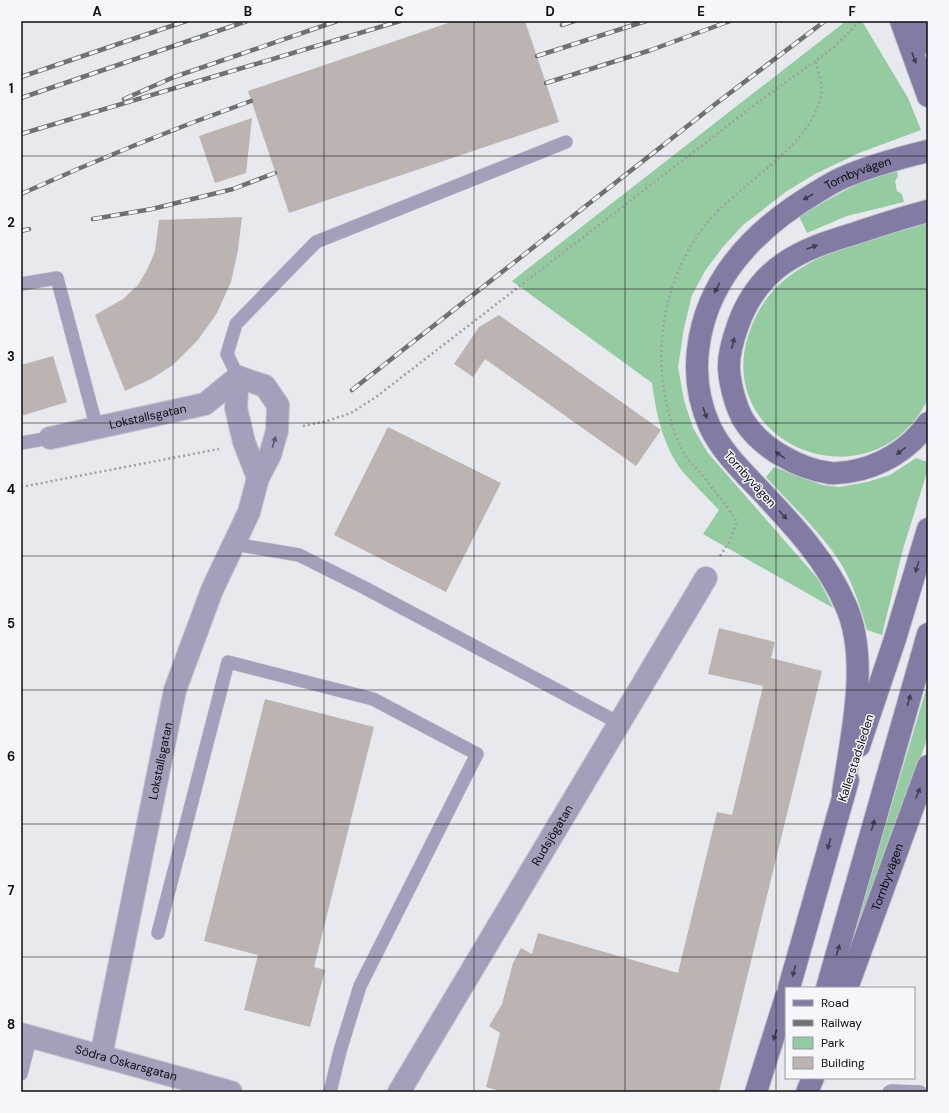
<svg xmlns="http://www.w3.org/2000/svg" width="949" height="1113" font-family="'DM Sans',sans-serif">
<rect width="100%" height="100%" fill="#e7e9ef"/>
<!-- green -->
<path fill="#95cba0" d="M846,21H862L908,98L921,130L859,153L815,174L787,191L743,225L722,248L705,271L692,295L684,328L678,367L684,400L693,428L708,453L819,580L833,608L703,534L719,510C707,497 694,485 683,472C663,447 656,413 652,383L512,281Z
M896,169L898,176L895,181L897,191L902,194L904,202L847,216L807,233L799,216L862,181Z
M928,222V399C874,509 714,447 748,336C756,311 768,293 788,277C827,247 881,236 928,222Z
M916,458L928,462V469L903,549L882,635L867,630C861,608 854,587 843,567C824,535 791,505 766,477L774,467L822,485L840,487L867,482L890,475Z
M928,683V736L850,960L846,958Z"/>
<!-- building -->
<path fill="#bbb4b1" d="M454,21H525L559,122L289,213L248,91Z
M252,118L246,173L215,183L199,136Z
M242,217L238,250L231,282L217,313L198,340L173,365L151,379L125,391L95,315L123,299L138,285L148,268L155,251L159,220Z
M499,315L661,430L636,466L485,359L473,377L454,364L479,327Z
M53,356L67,402L21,416V365Z
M388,427L501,483L446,592L334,535Z
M719,628L775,642L771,658L822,671L719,1092H503L486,1087L500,1033L489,1026L502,1004L513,963L521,948L532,954L538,933L678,973L717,812L732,815L763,686L708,674Z
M265,699L374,727L314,967L325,970L310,1027L244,1010L258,955L204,941Z"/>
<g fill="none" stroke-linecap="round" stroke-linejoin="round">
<!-- service casing -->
<g stroke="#c4c6cb" stroke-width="14">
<path id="service" d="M21,284L57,278L97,429
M238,377L227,354L236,324L316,242L566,142
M21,443L50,438
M234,544L299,555L363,587L619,723
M158,933L228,662L373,699L477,754L360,986L340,1051L330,1092
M21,1074L31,1036
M889,1092L891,1091L920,1092"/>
</g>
<!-- minor casing -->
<g stroke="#c4c6cb" stroke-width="24">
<g id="minor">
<path d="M238,377L236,408L244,442L258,478"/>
<path id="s1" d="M50,438L205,404L238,377"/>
<path id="s2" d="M101,1056L175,690L212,590L249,512L258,478L270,455L277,431L278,405L265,386L238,377"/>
<path id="s3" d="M399,1092L706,578"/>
</g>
</g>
<!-- tertiary casing -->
<g stroke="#c4c6cb" stroke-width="24">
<g id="tertiary">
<path id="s4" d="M21,1034L231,1092"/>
</g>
</g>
<!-- secondary casing -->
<g stroke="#c4c6cb" stroke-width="24">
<g id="secondary">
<path d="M901,21L928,96"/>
<path d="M909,21L925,37L928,43"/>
<path d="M928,211C904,217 880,225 856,233C830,241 806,248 784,263C762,278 747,300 738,325C733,339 728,355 729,369C730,385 736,408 744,421C761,448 799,469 830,473C835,474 842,472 848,472C880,467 909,450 928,423"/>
<path d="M859,746L895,639L928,529"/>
<path id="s5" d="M843,793C851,737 870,660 846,606C827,561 794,526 761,491C742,471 722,452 710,427C699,403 695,376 698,350C706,278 756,228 817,192C825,187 833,182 842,178C869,166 899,158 928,151"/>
<path d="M789,988L848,780"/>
<path d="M827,988L928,634"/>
<path id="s6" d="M847,988L928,766"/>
<path d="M756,1092L786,997"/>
<path d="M807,1092L813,1078"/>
</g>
</g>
<!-- path -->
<path stroke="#9fa0a5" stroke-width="2.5" stroke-dasharray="2 3" stroke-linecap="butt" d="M303,426L327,421L351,413L376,397L757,103L833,48L860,21
M21,487L219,449
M720,556L729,542L737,522C726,504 712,488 699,471C693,465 686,458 682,450C648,377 656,287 706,224C738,184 812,147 821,95C823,85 818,72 816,62"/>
<!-- service -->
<use href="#service" stroke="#a4a0bc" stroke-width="13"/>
<!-- minor -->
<use href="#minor" stroke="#a4a0bc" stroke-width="22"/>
<!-- tertiary -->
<use href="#tertiary" stroke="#a4a0bc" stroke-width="22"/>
<!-- secondary -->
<use href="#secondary" stroke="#827ca5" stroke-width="22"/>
<!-- rail casing -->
<g stroke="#6f7074" stroke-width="4.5">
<path id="rail" d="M562,25L574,21
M537,56L646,21
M21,77L186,21
M546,83L651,50L730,21
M21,98L247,21
M124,99L174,77L337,21
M21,134L400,21
M21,194C96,160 173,129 251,101
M93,219L152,209L233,189L275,173
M21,231L29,229
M352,390L718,102L825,21"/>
</g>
<!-- rail -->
<use href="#rail" stroke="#f4f6fc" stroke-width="3" stroke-dasharray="9" stroke-linecap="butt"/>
</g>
<!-- one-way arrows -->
<defs><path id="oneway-solid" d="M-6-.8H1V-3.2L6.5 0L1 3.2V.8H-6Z"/></defs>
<g fill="#413e52">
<use href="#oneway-solid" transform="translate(914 58) rotate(70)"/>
<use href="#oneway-solid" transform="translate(808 197) rotate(150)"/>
<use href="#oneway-solid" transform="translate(812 247) rotate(-21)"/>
<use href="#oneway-solid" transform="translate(717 288) rotate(118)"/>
<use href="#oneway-solid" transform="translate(733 343) rotate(-78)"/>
<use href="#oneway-solid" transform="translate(705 413) rotate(71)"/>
<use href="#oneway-solid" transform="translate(901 451) rotate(143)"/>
<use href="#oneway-solid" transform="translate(780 455) rotate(-145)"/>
<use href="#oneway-solid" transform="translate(783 515) rotate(47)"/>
<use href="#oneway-solid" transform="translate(917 567) rotate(107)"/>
<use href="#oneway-solid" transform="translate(909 700) rotate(-74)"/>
<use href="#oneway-solid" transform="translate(918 793) rotate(-70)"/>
<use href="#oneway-solid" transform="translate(873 825) rotate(-74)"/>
<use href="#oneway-solid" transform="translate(829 844) rotate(106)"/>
<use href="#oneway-solid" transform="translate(838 950) rotate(-74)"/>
<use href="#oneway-solid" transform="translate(794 971) rotate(105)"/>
<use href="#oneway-solid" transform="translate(775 1035) rotate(107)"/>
</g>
<use fill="#585665" href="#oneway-solid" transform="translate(274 442) rotate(-74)"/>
<!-- grid -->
<path fill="none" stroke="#0b0c0e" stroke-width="1" stroke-opacity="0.55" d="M173,21V1092M324,21V1092M474,21V1092M625,21V1092M776,21V1092M21,156H928M21,289H928M21,423H928M21,556H928M21,690H928M21,824H928M21,957H928"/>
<g text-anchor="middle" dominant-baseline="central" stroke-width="3" stroke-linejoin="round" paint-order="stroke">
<!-- street labels -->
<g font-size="12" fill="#0b0c0e" stroke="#f4f6fc">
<text stroke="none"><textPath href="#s5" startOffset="745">Tornbyvägen</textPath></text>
<text stroke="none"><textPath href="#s1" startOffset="100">Lokstallsgatan</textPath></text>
<text transform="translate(750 479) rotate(48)">Tornbyvägen</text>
<text transform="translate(856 758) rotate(-72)">Kallerstadsleden</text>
<text stroke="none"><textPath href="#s2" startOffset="301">Lokstallsgatan</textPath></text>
<text stroke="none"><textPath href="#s3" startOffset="299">Rudsjögatan</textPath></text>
<text stroke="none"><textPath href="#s6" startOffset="118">Tornbyvägen</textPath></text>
<text stroke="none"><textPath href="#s4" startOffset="109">Södra Oskarsgatan</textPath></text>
</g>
</g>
<!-- border -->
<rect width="949" height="1113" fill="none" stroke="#f4f6fc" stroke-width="44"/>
<!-- legend -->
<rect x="785" y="987" width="130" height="92" fill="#f4f6fc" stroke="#97989d"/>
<rect x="793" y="1000" width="20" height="6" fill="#827ca5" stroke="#97989d"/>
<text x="821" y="1007" font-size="12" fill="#0b0c0e">Road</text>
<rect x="793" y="1020" width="20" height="6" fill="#6f7074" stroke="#97989d"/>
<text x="821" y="1027" font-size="12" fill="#0b0c0e">Railway</text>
<rect x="793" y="1037" width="20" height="12" fill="#95cba0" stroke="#97989d"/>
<text x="821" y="1047" font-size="12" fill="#0b0c0e">Park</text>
<rect x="793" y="1057" width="20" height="12" fill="#bbb4b1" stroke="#97989d"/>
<text x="821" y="1067" font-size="12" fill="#0b0c0e">Building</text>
<rect x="22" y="22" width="905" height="1069" fill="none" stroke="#0b0c0e" stroke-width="1.5"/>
<g font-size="13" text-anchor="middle" font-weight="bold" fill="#0b0c0e">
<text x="97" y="16">A</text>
<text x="248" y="16">B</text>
<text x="399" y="16">C</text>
<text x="550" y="16">D</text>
<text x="701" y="16">E</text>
<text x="852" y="16">F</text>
<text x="11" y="93">1</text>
<text x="11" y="227">2</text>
<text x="11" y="361">3</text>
<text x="11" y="494">4</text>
<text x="11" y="628">5</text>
<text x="11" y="761">6</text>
<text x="11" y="895">7</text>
<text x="11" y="1029">8</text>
</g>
</svg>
